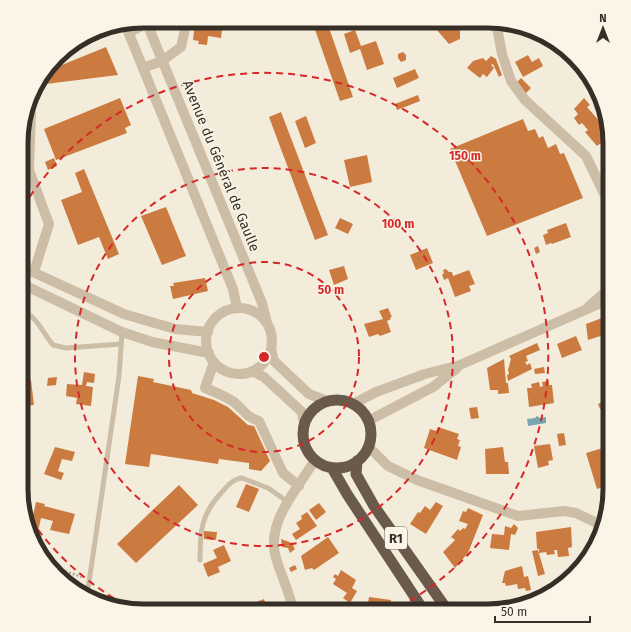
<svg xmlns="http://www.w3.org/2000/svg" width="631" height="632" font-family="'Fira Sans',sans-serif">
<rect width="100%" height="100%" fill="#f3ecdb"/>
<!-- water -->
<path fill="#78a5b1" d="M537,416L540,418L546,417V423L528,426L527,419L535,418Z"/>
<!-- building -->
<path fill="#cc7b40" d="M195,21H223L221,38L208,36L207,45L198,44L199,41L193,40Z
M312,21L327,22L353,97L340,101Z
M430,22H453L460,31V39L449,44Z
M355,30L361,46L376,41L384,64L367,70L360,49L350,53L344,34Z
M106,47L118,75L38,85L37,82L47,71Z
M403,52L406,55V60L401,62L398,58V54Z
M528,55L532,62L539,58L543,66L523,77L515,62Z
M491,56L496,59L502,75L499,77L493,64L491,65L494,68L487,77L483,74L480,78L467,68L473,61L483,58L486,61Z
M572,58L580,65L582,67L578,69L574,62L568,65L566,61Z
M415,69L419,78L397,88L393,78Z
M521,78L531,88L526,93L516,83Z
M418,95L420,101L397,110L395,104Z
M120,98L131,125L125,128L127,133L56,160L44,129Z
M584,98L590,105L587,107L609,132L610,137L597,146L585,132L588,130L582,123L579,125L574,118L578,114L574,109Z
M281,112L328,235L315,240L269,117Z
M306,116L316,143L305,148L295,121Z
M523,119L528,131L535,129L539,138L543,136L548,148L556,144L560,154L564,153L583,198L487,236L450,149Z
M367,155L372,182L350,187L344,160Z
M54,158L57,166L48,170L45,162Z
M84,169L119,254L108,259L99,237L78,245L61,200L82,192L75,173Z
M166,207L186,256L162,265L141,216Z
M340,218L353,224L348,234L335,228Z
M566,223L571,237L552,244L551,243L546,245L543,235L548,233L547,230Z
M538,246L540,252L536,254L534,248Z
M427,248L433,263L416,270L410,255Z
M344,266L348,279L334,285L329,270Z
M446,269L449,272H452L453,276L469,270L475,284L469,286L471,291L455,297L448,278L444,280L442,274H444L443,270Z
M205,278L208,291L173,299L170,286H174L173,283Z
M388,308L392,317H390L391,319L387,321L391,332L380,336L378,334L369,337L364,324L383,319L379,311Z
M610,315V333L588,340L586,324Z
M576,336L582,350L562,358L557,344Z
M537,343L540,350L526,356L528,361L525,362L527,365L530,363L532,369L508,381L507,375L509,374L508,370L511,359L509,356Z
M504,359L506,383H508L509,393L498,394V390H490L487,368Z
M544,367L545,373L535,374L534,369Z
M84,372L95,374L94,383L87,382L86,386L93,387L91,406L76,404L77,398L66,396L67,384L82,385Z
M138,376L154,379L153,382L191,390L192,393L214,400L228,407L248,425L254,426L270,461L261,471L249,469V463L219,459L218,464L151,454L149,467L125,464Z
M57,377L56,385L47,386L48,378Z
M31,380L34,405L22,406V381Z
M549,381V385H552L554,403L529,407L527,388H532L531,384L539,382L540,387L543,386L542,382Z
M607,400L610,408L600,409L598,404Z
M477,407L479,418L471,419L469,408Z
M438,427L459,434L457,439L460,440L458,446L461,447L457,460L424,448L430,429L436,431Z
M564,433L566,445L559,446L557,434Z
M550,444L553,460L548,461L549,465L538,468L534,446Z
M55,447L75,452L72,461L62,459L58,471L64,473L61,480L44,474Z
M503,447L505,462H508L509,474H486L485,449Z
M603,448L610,468V485L597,489L586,453Z
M246,484L259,489L249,512L236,507Z
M179,485L198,505L136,563L117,544Z
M36,502L45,504L44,506L75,514L69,534L50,530L53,521L41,518L38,532L30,529Z
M436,502L443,506L426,534L410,524L418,512L420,513L425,506L430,510Z
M319,503L326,512L316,520L309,510Z
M468,508L483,515L468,553L455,568L443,552L455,540L451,537L458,529L460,531L463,528L465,529L468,524L459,521L463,511L466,512Z
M307,512L317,526L296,540L292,534L300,529L296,523L302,519L301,516Z
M514,524L518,528L515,535L511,534L509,550L490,548L492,534L504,535L505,526L511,528Z
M571,527L572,547L568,548L569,556L558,557L557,550H554L555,554L547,555L546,552L539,553V549H537L536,532Z
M204,531L217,532L216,540L204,539Z
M328,537L339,553L314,570L312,568L305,570L301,556Z
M281,539L292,543L295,549L290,553L288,548L282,547Z
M224,545L231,561L218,567L220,572L208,577L203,564L217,558L213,550Z
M538,550L545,574L538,576L532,551Z
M295,565L297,569L291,572L289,568Z
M522,566L524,577L528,576L531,590L526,591L525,588L518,589L517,584L506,586L505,583H502L505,571Z
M341,570L356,580L352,588L357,591L350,603L343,598L347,593L333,584L336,579L333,577L335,574L338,576Z
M369,597L391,600L389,611L367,609Z
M264,599L268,611H238L244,609L243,607Z"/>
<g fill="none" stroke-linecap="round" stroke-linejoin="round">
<!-- path -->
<path stroke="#b8a890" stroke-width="2.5" stroke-dasharray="2 2" stroke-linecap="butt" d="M50,566L82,577"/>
<!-- service -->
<path stroke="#ccbea6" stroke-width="5" d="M22,310C37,317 43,333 53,345L66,348L121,344
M200,560C200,531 201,514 222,492C228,485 233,479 242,478L268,488L288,502
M87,596L119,376L122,332"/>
<!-- minor -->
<path stroke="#ccbea6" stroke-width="10" d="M496,22L502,54L511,81L525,100L586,156L610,206
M143,68L162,61L181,47L187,21
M29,105L31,112L29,170L49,224L34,272
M588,307L610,288
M214,362L205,388C215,392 225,396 234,402C243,409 247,418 259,421L283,473L299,486
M368,446L388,466L417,480L518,516L564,511L576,513L601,525
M293,611C290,592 281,576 276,558C265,523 298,488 315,460"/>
<!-- tertiary -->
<path stroke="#ccbea6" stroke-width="10" d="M146,21L262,303L267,323
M125,24L233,289L237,308
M129,32L147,24
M22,267L124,314L175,329L208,332
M22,284L122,332L152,342L209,353
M206 341a33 33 0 1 1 66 0a33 33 0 1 1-66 0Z
M271,349L274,361L309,394L327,401
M252,371L264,377L302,412L304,424
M353,404L376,392L425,374L460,365L610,299
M368,421L433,387L457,368"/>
<!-- trunk -->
<path stroke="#6a5a4b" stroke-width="11" d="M303 434a34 34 0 1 1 68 0a34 34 0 1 1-68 0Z
M357,461L356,474L374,506L448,611
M332,468L347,494L424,611"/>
</g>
<!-- distance rings -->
<g fill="none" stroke="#d62828" stroke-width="2" stroke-dasharray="7 5">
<circle cx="264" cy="357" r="95"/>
<circle cx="264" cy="357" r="189"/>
<path d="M135 610A284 284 0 0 1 24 510M23 207A284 284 0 1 1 393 610"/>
</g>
<g text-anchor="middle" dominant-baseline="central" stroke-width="3" stroke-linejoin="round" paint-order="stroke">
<!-- shield labels -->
<rect fill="#faf5e7" stroke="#726a61" stroke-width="1" x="385" y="527" width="22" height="22" rx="3"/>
<g font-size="13" font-weight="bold" fill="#372f27">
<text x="396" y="538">R1</text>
</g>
<!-- street labels -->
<g font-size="14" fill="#372f27" stroke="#faf5e7">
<text transform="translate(221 166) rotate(68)">Avenue du Général de Gaulle</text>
</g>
</g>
<!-- crop -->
<path d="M0 0H631V632H0ZM143 28H488A115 115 0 0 1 603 143V489A115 115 0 0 1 488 604H143A115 115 0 0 1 28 489V143A115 115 0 0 1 143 28Z" fill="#faf5e7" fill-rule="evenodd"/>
<path fill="none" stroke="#372f27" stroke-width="5" d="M143 28H488A115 115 0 0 1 603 143V489A115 115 0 0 1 488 604H143A115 115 0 0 1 28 489V143A115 115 0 0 1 143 28Z"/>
<circle cx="264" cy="357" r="6" fill="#d62828" stroke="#faf5e7" stroke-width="2"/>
<g font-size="12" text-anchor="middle" font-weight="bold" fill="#d62828" stroke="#faf5e7" stroke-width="3" stroke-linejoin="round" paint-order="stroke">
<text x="465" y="160">150 m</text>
<text x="398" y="228">100 m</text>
<text x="331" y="294">50 m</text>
</g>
<!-- north arrow -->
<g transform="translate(603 28)" stroke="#faf5e7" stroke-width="3" paint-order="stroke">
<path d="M0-3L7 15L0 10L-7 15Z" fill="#372f27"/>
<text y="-6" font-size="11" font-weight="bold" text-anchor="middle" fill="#372f27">N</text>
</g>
<!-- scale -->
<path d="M495 616v6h95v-6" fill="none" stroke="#372f27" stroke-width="2"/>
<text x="501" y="616" font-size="12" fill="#372f27" stroke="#faf5e7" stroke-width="3" paint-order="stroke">50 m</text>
</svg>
